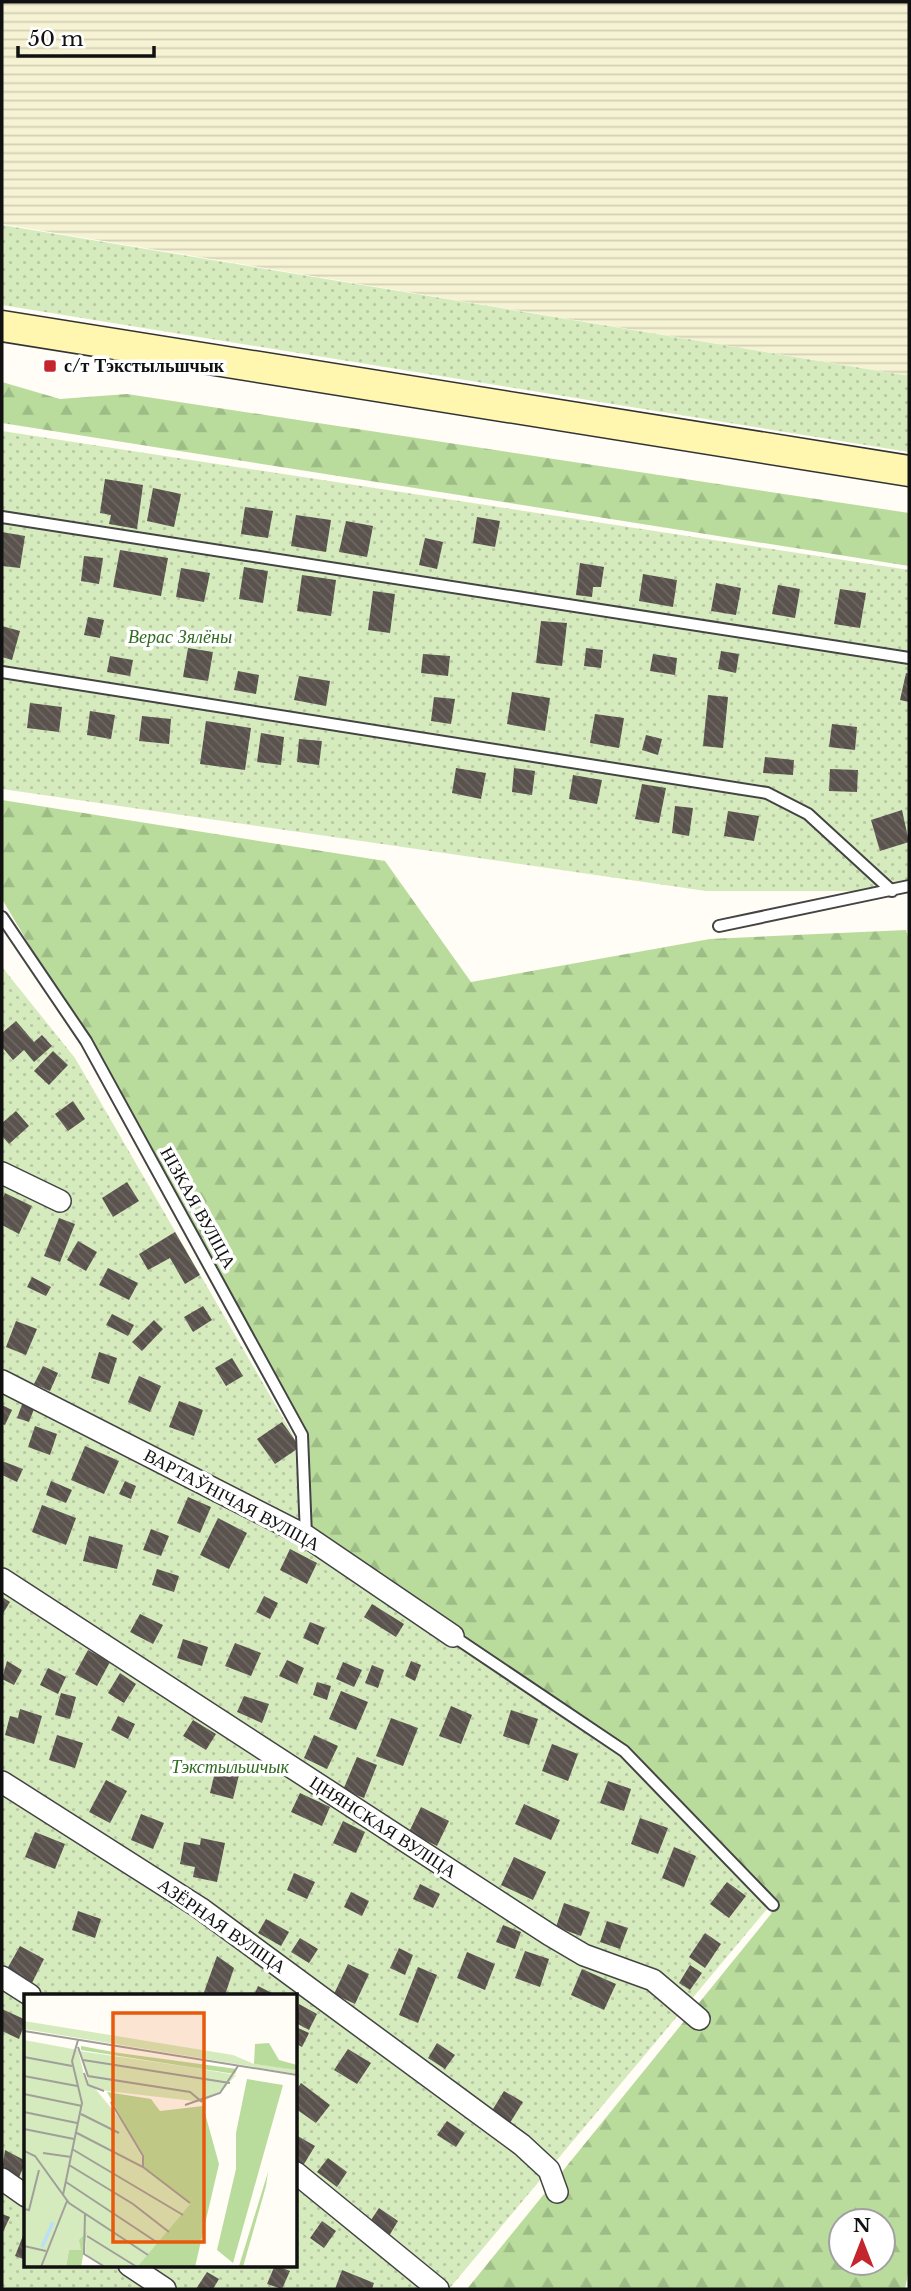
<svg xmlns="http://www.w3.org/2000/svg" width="911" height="2291" font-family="'Libre Baskerville',serif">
<defs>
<pattern id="farmland-rules" width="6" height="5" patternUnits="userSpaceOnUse" patternTransform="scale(1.75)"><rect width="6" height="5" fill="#f6f3d4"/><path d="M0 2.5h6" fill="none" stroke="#d2cfb5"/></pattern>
<pattern id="grass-dots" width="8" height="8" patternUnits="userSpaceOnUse" patternTransform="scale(1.75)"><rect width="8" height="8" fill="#d5ebbd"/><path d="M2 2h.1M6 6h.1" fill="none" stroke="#b6c8a1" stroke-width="1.8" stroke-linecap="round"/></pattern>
<pattern id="forest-firs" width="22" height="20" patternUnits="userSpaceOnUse" patternTransform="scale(1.75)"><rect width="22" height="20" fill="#b9dc9c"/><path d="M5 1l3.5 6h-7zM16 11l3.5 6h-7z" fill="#9ebc85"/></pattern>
<pattern id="building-back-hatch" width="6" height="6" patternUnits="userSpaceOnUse" patternTransform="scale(1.75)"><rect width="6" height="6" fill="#5a524d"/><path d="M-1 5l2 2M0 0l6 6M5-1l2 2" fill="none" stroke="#6d6662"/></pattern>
</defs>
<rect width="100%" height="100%" fill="#fffdf5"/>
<!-- farmland -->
<path fill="url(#farmland-rules)" d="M2,2H909V376L2,224Z"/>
<!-- grass -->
<path fill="url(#grass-dots)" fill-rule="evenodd" d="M2,225L909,376V452L2,305Z
M2,431L909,570V886L892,891H706L2,789Z
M2,967L75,1058L294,1437L302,1542L624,1751L767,1909L449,2289H2ZM26,1995H296V2265H26Z"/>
<!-- forest -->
<path fill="url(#forest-firs)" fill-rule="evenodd" d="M2,382L60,399L127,394L909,513V566L2,423Z
M2,800L385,861L471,982L710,939L906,930L909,940V2269L905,2289H467L771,1914L773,1905L624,1751L306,1536L302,1435L86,1041L2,899ZM841,2221H883V2263H841Z"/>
<!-- building -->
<path fill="url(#building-back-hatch)" d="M105,479L143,485L137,529L109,524L111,515L100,513Z
M153,488L181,494L174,527L147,521Z
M245,507L273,511L268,538L241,534Z
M296,515L331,520L326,552L291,546Z
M477,517L500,521L495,547L473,543Z
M346,521L373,526L367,557L339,552Z
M2,532L25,536L20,568L2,566Z
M425,538L443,542L437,569L419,565Z
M120,550L168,558L161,596L113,587Z
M84,556L103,558L99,584L81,581Z
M580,563L604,567L601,587H593L592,597L576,595Z
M244,567L268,571L263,603L239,599Z
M181,568L210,573L204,602L176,597Z
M643,574L677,580L673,607L639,601Z
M302,575L336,580L331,616L297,611Z
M716,583L741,588L736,615L711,611Z
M778,585L800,589L795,618L772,614Z
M840,589L866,593L860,628L834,624Z
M373,591L395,594L390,633L368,630Z
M88,617L104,620L100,638L84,635Z
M541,621L567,623L562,666L536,663Z
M2,626L20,631L12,660L2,657Z
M188,648L213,652L208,681L183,677Z
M586,648L603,650L601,668L584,666Z
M721,651L739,654L736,673L718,669Z
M423,654L450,656L448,676L421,673Z
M653,654L677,658L675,675L650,671Z
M110,656L133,660L130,676L107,672Z
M238,671L259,675L256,694L234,690Z
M906,673L909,674V702L900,700Z
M299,676L330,681L326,706L294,700Z
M512,692L550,698L545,731L507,724Z
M708,695L728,697L723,748L703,746Z
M434,697L455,699L451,724L431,721Z
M30,703L62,707L59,732L27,728Z
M90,711L115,715L111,739L87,735Z
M595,714L624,718L619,748L590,743Z
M142,716L171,719L169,744L139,741Z
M206,721L251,728L245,770L200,764Z
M832,724L857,727L855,750L829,747Z
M261,733L284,737L281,765L257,762Z
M646,735L662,739L658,755L642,750Z
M299,739L322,741L319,765L297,762Z
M765,757L794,760L793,775L763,773Z
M456,768L486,773L481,799L452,793Z
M514,768L535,771L532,795L512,792Z
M830,769L858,770L857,792L829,791Z
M573,775L602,780L597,804L569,799Z
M642,784L666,788L659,823L635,819Z
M675,806L693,808L689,836L672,833Z
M902,810L909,842L880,851L871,820Z
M728,811L759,816L754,841L724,836Z
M16,1021L34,1042L42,1035L52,1046L34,1062L24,1050L13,1060L2,1047V1033Z
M53,1051L68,1065L49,1085L34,1071Z
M73,1101L85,1119L68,1131L55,1114Z
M16,1111L29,1126L9,1144L2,1136V1123Z
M127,1182L139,1201L113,1217L102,1198Z
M5,1193L32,1206L19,1234L2,1225V1200Z
M59,1218L75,1224L60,1262L44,1256Z
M175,1232L200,1275L185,1284L170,1258L148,1270L139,1254Z
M78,1241L97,1252L86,1271L67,1260Z
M108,1268L138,1283L129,1300L99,1285Z
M32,1277L51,1287L46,1296L27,1287Z
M203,1306L212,1320L193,1332L184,1317Z
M112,1314L134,1325L128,1336L106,1325Z
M154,1320L163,1329L142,1351L132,1342Z
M16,1321L37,1329L26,1355L6,1347Z
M99,1352L117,1358L109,1384L91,1378Z
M232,1358L243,1376L226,1386L215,1368Z
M43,1366L58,1373L50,1391L34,1384Z
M139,1376L161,1386L150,1412L128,1402Z
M24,1399L36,1404L29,1422L17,1418Z
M179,1401L203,1410L194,1436L169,1427Z
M2,1405L12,1410L5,1425L2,1424Z
M282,1422L300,1447L275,1464L257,1439Z
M35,1426L57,1434L50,1455L28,1447Z
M85,1446L119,1461L104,1494L71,1480Z
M2,1461L23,1469L17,1482L2,1475Z
M51,1481L72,1490L66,1503L46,1495Z
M125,1481L136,1486L131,1499L119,1494Z
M188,1497L211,1507L200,1533L177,1523Z
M42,1505L76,1518L66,1545L32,1532Z
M218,1518L247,1533L229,1569L200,1555Z
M151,1529L169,1536L161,1556L143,1550Z
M89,1536L123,1545L117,1569L83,1561Z
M290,1549L317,1563L307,1584L280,1570Z
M157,1569L179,1576L174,1592L152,1585Z
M264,1596L278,1603L270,1619L256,1612Z
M2,1597L10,1602L2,1615Z
M372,1604L404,1624L396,1637L364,1617Z
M140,1614L163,1625L153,1644L130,1632Z
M310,1622L325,1628L318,1645L303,1638Z
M183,1639L208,1647L202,1666L177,1658Z
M235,1643L261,1653L251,1676L225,1666Z
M88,1650L110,1662L97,1686L75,1674Z
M287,1660L304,1668L297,1684L279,1676Z
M7,1661L22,1670L14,1685L2,1679Z
M411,1661L421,1665L415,1681L405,1676Z
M343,1662L362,1670L354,1687L336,1679Z
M372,1665L384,1670L378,1688L365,1683Z
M48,1668L66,1677L58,1694L40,1685Z
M120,1673L136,1684L124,1703L108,1693Z
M317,1682L331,1686L327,1700L313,1695Z
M341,1691L368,1702L356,1730L329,1719Z
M61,1693L76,1697L70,1719L55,1715Z
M244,1696L269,1704L262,1723L237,1712Z
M451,1706L472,1715L461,1744L439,1736Z
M20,1709L42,1716L34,1744L5,1735L10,1716L18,1718Z
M511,1710L538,1719L529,1745L503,1736Z
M118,1716L135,1724L128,1739L111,1730Z
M391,1718L418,1728L403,1766L376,1756Z
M193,1720L216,1734L206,1750L183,1736Z
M57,1735L83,1743L75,1768L49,1760Z
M314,1735L338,1746L327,1769L304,1758Z
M552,1744L578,1754L568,1781L542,1771Z
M357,1757L377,1765L364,1798L343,1790Z
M216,1768L239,1775L233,1799L210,1793Z
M106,1780L127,1791L110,1823L89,1812Z
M608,1781L631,1789L624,1811L600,1803Z
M300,1793L330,1807L322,1826L291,1812Z
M524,1804L560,1820L551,1840L515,1824Z
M421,1807L449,1821L437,1846L409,1832Z
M141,1814L164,1823L153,1849L131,1840Z
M640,1818L668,1828L658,1854L631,1844Z
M343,1821L365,1832L356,1853L333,1843Z
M35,1832L65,1844L55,1869L25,1857Z
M201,1838L225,1843L217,1882L193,1877L195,1867L180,1864L184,1842L200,1845Z
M674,1847L696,1856L684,1887L662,1878Z
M514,1857L546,1872L533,1900L501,1885Z
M294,1873L315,1882L307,1899L287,1890Z
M727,1882L746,1896L729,1918L710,1904Z
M420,1884L440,1894L433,1908L413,1899Z
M351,1892L369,1901L362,1916L344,1907Z
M564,1903L590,1912L581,1936L556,1927Z
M78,1911L101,1919L95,1938L72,1930Z
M266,1919L289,1932L281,1946L258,1933Z
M607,1921L628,1928L620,1949L600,1942Z
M503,1925L521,1932L515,1949L496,1942Z
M705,1933L721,1944L705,1968L689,1957Z
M300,1938L318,1949L309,1963L291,1952Z
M20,1946L44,1959L32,1983L7,1969Z
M399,1948L413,1955L405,1975L390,1968Z
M525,1951L549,1959L540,1987L515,1978Z
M467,1952L495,1964L485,1990L457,1978Z
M217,1956L234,1968L225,1995H203Z
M348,1964L369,1974L355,2004L334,1994Z
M690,1965L702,1973L690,1990L679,1983Z
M418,1967L437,1975L418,2023L399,2015Z
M582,1969L616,1984L604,2010L571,1995Z
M258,1986L276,1995H254Z
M299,2004L317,2014L309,2030L296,2023Z
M2,2009L26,2020L19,2039L2,2031Z
M296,2027L309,2033L302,2047L296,2044Z
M437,2043L455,2055L445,2069L428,2058Z
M348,2049L371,2063L357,2084L334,2070Z
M301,2083L330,2105L316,2123L296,2109V2090Z
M504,2091L523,2102L508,2126L490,2114Z
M447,2121L465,2133L456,2147L437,2135Z
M296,2135L315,2146L301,2169L296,2166Z
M5,2150L26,2161L18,2180L2,2171Z
M328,2158L347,2172L337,2187L317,2172Z
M379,2208L398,2221L389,2236L369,2223Z
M2,2214L10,2217L2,2234Z
M322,2221L336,2231L324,2248L310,2238Z
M26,2228V2260L15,2256Z
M275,2265L290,2271L282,2289L267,2284Z
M342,2270L374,2283L372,2289H335Z
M207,2272L219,2279L213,2289H196Z"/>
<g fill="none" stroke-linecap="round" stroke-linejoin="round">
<!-- service casing -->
<g stroke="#444" stroke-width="14">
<path id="service" d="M2,517L909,658
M2,672L767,793L808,814L892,891
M2,917L86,1041L302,1435L306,1536
M719,926L909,886
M453,1636L624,1751L773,1905"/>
</g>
<!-- minor casing -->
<g stroke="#444" stroke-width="24">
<path id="minor" d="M2,1173L60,1201
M2,1381L306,1536L453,1636
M2,1579L550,1935L584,1955L653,1980L699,2019
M2,1782L200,1908L522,2145L549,2170L557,2192
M2,1977L30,1995
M296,2173L438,2289
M2,2179L26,2196
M129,2265L165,2289"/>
</g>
<!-- secondary casing -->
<g stroke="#333" stroke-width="33">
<path id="secondary" d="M2,326L909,471"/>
</g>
<!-- service -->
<use href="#service" stroke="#fff" stroke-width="10"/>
<!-- minor -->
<use href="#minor" stroke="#fff" stroke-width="21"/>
<!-- secondary -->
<use href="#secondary" stroke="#fff6b0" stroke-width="30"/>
</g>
<!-- markers -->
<rect fill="#c4262e" stroke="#fff" stroke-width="2.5" x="43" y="359" width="14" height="14" rx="3.5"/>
<g text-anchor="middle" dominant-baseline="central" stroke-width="7" stroke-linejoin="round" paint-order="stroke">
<!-- poi labels -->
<g font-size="18" font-weight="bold" fill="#111" stroke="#fff" text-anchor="start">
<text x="64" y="366">с/т Тэкстыльшчык</text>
</g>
<!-- park labels -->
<g font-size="18" font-style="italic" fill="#2f6b1f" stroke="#fff">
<text x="180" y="637">Верас Зялёны</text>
<text x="230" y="1767">Тэкстыльшчык</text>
</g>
<!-- street labels -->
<g font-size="18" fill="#111" stroke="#fff">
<text transform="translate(198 1208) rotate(61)">НІЗКАЯ ВУЛІЦА</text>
<text transform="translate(232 1500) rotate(28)">ВАРТАЎНІЧАЯ ВУЛІЦА</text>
<text transform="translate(383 1827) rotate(33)">ЦНЯНСКАЯ ВУЛІЦА</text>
<text transform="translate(222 1926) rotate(35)">АЗЁРНАЯ ВУЛІЦА</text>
</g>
</g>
<!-- overview -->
<g transform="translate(24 1994)">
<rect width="273" height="273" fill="#fffdf5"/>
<path d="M0,27L209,61L230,70L270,75L273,80L0,35ZM0,46L54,56L60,81L96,125L118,163L119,173L151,194L166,210L113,273H80L61,261L63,238L57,256H45L42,273H0V159L11,162L0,157ZM55,57L165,73L212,81L196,99L178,108L83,97L66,92Z" fill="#d5ebbd"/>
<path d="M245,49L255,66L273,71V76L230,70L231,50ZM57,52L95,59L213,75L211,80L57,56ZM223,85L259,91L209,269L193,256L212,175V139ZM83,98L127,105L136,117L179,112L195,170L171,273H113L166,210L119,173V162ZM244,178L242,192L219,273L215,272ZM63,238L57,273H42L45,256H57L55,246Z" fill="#b9dc9c"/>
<path fill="none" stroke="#b9e0f7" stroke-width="3.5" d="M18,253L29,228"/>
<path fill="none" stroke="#a09f9a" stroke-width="2" d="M0,37L273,81M54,53L64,82L166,98L178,108M0,63L48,72M59,66L206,89M60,79L64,91L80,97M0,82L53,92M0,100L58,112M87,108L119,162V173M161,111L196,99L214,72M0,118L53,129M57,120L95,139M0,135L50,145M51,138L119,173L166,209M48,155L159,221M0,157L11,162L45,209L124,261M19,159L47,163M45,171L109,210L145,238M42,188L134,249M39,201L58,109L48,67L54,46M0,215L5,216L15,176M61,220L60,260L81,273M63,242L113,273M0,252L22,257M17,273L43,207"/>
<path fill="#e8590c" fill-opacity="0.15" stroke="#e8590c" stroke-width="3.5" d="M89,19H180V248H89Z"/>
<rect width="273" height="273" fill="none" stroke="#111" stroke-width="3.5"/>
</g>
<!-- border -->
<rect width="911" height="2291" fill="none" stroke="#111111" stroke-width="7"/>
<!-- north arrow -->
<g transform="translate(862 2242)"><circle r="33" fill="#ffffff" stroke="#a0a0a0" stroke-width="2"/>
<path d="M0-5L12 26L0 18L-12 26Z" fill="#c4262e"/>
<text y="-10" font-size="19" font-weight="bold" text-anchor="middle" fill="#111111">N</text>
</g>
<!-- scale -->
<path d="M18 46v10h136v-10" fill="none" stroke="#111111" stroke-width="3.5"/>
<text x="28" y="46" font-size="21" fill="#111111" stroke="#ffffff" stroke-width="5" paint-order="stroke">50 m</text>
</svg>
